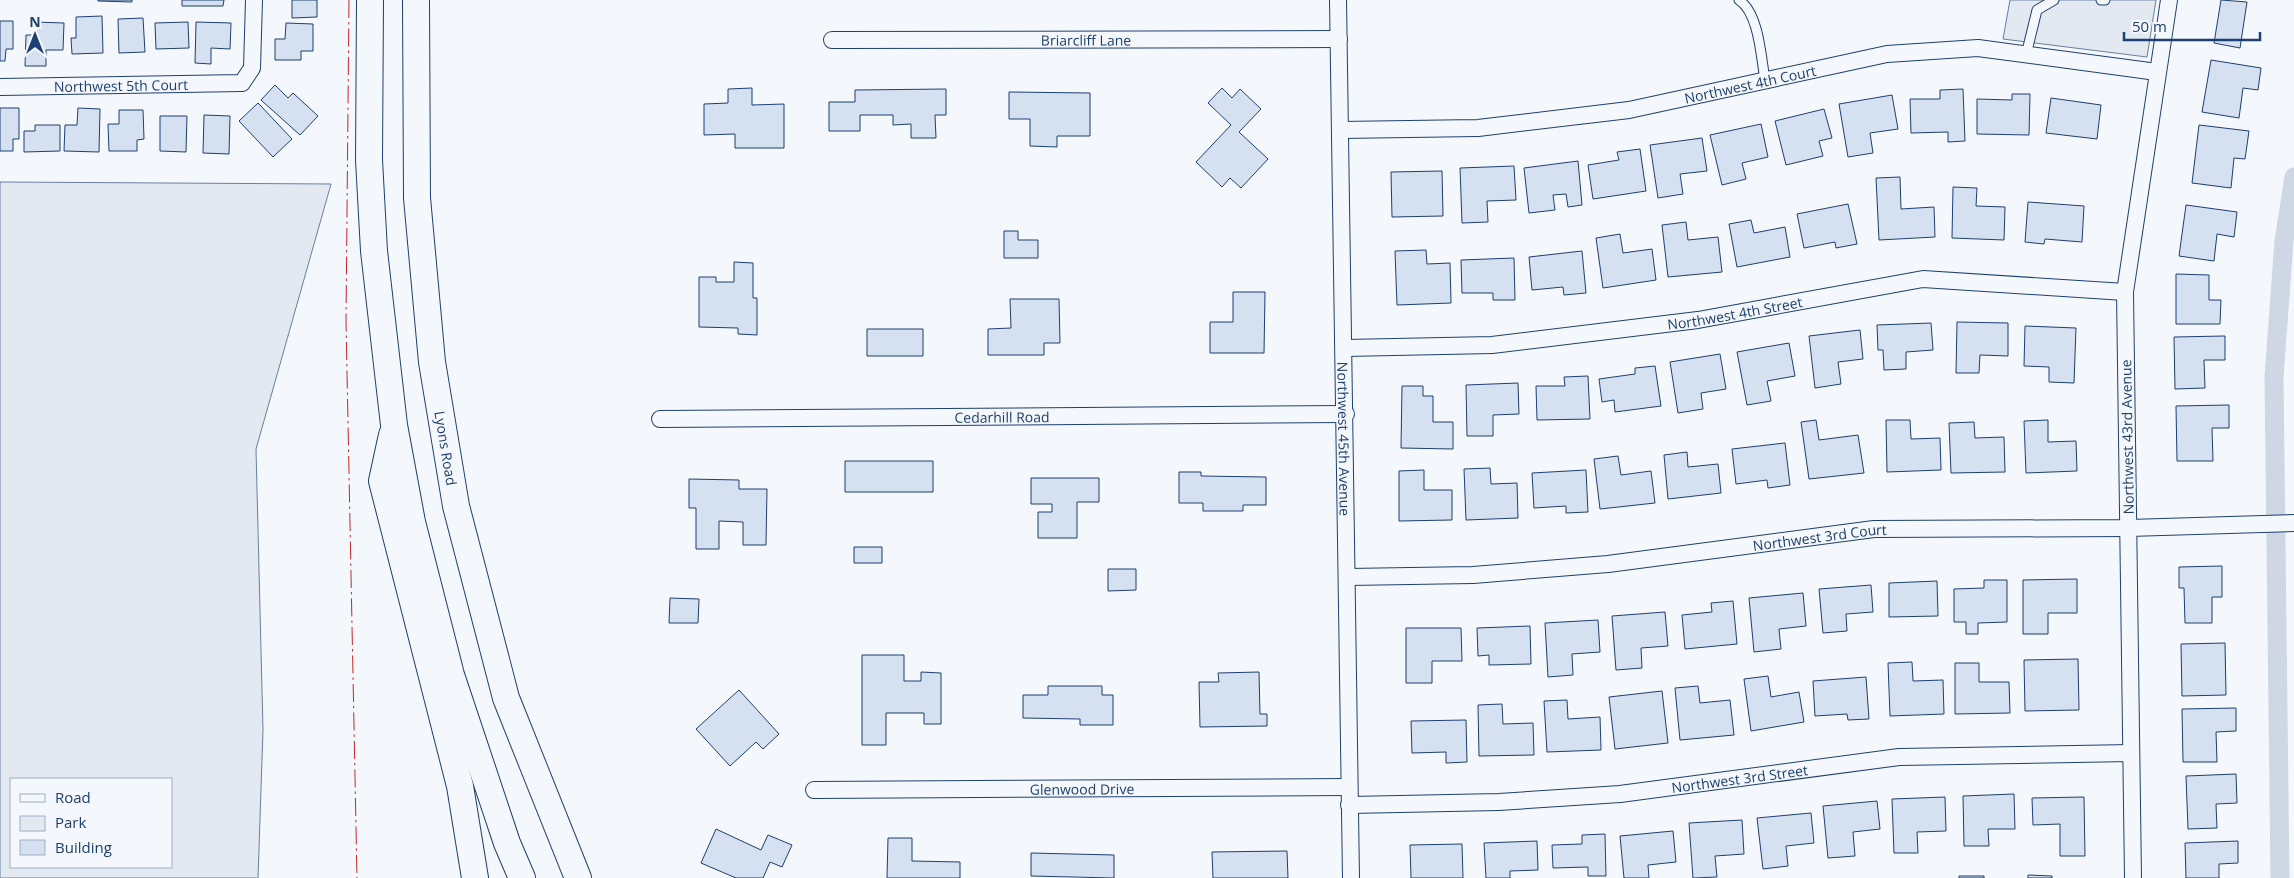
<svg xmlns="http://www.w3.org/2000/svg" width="2294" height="878" font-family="'Open Sans',sans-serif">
<rect width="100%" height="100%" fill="#f4f7fb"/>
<!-- green -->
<path fill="#e3e9f0" stroke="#687fa3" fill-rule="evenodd" d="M2010,0H2156L2147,57L2003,39Z
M0,182L331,184L256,449L263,730L258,878H0ZM171,779V867H11V779Z"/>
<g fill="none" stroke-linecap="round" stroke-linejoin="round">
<!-- canal -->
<path stroke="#cfd7e4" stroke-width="19" d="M2280,878L2274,377L2284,241L2294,177"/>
</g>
<!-- building -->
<path fill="#d5e0f0" stroke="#1d3f73" d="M98,0H132V2L98,1Z
M182,0H224L223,6H182Z
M292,0H317V17L292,18Z
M2221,0L2247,2L2240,48L2214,43Z
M102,16L103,53L72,54L71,38H76V17Z
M143,18L145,52L119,53L118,19Z
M0,21H13V49H6L5,61H0Z
M35,22L64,23L63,50H46V66H25L26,35H35Z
M188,22L189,48L156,49L155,23Z
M196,22L231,23L230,49L211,48V64L195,63Z
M286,23L313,24V51H301V60H275V39H285Z
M2211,60L2261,68L2258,90L2243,88L2239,118L2202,112Z
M275,85L288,98L293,93L318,116L300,135L261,100Z
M752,88V105L784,104V148H735V134L704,135V104L728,103V89Z
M1222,88L1232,98L1240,89L1261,109L1239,132L1268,159L1241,188L1230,178L1222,187L1196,162L1231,125L1208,103Z
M946,89V115H935L936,138H911V124L893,125V115H860V131H829V102H855V90Z
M1963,89L1965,141L1948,142V132L1911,133L1910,99H1940V90Z
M1009,92L1090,93V136H1057V147L1030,146V119H1009Z
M2012,94H2030L2029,135L1977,134V99L2012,100Z
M1892,95L1898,129L1870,133L1873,153L1848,157L1839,104Z
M2051,98L2101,105L2097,139L2046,133Z
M258,103L292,139L273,157L239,121Z
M0,108H19V139H13V151H0Z
M78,108L100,109L99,152L64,151L65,125H77Z
M1824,109L1832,138L1819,141L1823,156L1786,165L1775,121Z
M119,110H143L144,139L137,140V151H109L108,124H119Z
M204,115L230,116L229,154L203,153Z
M160,116H187L186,152L160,151Z
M1761,124L1768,157L1742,163L1746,179L1722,185L1710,135Z
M35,125H60V151L24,152V131H35Z
M2199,125L2249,131L2245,159L2234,158L2231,188L2192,183Z
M1702,138L1707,171L1680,174L1683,194L1658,198L1650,145Z
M1640,149L1646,191L1593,199L1588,165L1619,160L1617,152Z
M1578,161L1582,205L1568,207L1566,194L1553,195L1555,210L1529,213L1524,168Z
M1514,166L1516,200L1487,201L1488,222L1462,223L1460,168Z
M1442,171L1443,216L1392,217L1391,172Z
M1900,177L1901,209L1934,207L1935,237L1879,240L1876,178Z
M1953,187L1977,188L1976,206L2005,207L2004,240L1952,238Z
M2028,202L2084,206L2082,242L2045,239L2044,244L2025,242Z
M1848,204L1857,244L1836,248L1835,242L1804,248L1797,214Z
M2186,205L2237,212L2234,237L2217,234L2214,261L2179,256Z
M1751,220L1754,233L1785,227L1790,257L1737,267L1729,224Z
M1686,222L1688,240L1718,237L1722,272L1668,277L1662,225Z
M1004,231H1018V240H1038V258H1004Z
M1620,234L1623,253L1652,249L1656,280L1603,288L1596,238Z
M1426,250L1427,264L1450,263L1451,303L1397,305L1395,251Z
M1582,251L1586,293L1564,295L1563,287L1532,290L1529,257Z
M1514,258L1515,300H1493V293H1462L1461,260Z
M734,262L753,263V298H757V335L738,334V328L699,327V277H716V282H734Z
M2176,274L2209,275V300H2221L2220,324H2176Z
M1233,292H1265L1264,353H1210V322H1233Z
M1010,299H1059L1060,343H1044V355H988V329L1011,328Z
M1957,322L2008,323V356L1980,355L1979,373H1956Z
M1931,323L1933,350L1906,352V369L1884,370L1883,350H1878L1877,325Z
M2025,326L2076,328L2074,383L2049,382V367L2024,366Z
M867,329H923V356H867Z
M1860,330L1863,359L1838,362L1841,384L1815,388L1809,336Z
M2225,336V360H2204L2205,388L2175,389L2174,337Z
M1789,343L1795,376L1767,381L1771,401L1747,405L1737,352Z
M1720,354L1726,389L1701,393L1703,409L1678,413L1670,362Z
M1655,366L1661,406L1615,412L1614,400L1602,402L1599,379L1635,374V368Z
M1588,376L1590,419L1537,420L1536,386H1565L1564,377Z
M1518,383L1519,414L1493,415V436H1467L1466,385Z
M1402,386H1423V396H1433V422H1453V449L1401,448Z
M2229,405V428H2212L2213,461H2177L2176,406Z
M1816,420L1819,440L1858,435L1864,473L1809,479L1801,422Z
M1886,420H1910L1911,439L1940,438L1941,470L1887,472Z
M2048,420V442L2076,441L2077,471L2026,473L2024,421Z
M1974,422L1975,438L2004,437L2005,472L1951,473L1949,423Z
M1785,443L1790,485L1768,488L1767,480L1736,484L1732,449Z
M1687,452L1688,467L1718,464L1721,493L1668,499L1664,455Z
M1618,456L1621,475L1651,471L1655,503L1600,509L1594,459Z
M845,461H933V492H845Z
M1490,468L1491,484L1517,483L1518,518L1466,520L1464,469Z
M1424,470V490H1452V520L1399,521V471Z
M1586,470L1588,512L1566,513V506L1534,508L1532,473Z
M1179,472H1201V476L1266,477V505H1243V511H1203V503H1179Z
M1031,478H1099V502H1077V538H1038V512H1052V504H1031Z
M689,479L739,480V489H767L766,545H743V522L719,521V549H696V508H689Z
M854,547H882V563H854Z
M2222,566V597H2212V623H2185L2184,588H2179V567Z
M1108,569H1136V590L1108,591Z
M2077,579V613H2048V634H2023V580Z
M1984,580H2007V622L1978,623V634H1966V622H1954V589L1984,588Z
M1937,581L1938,616L1889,617V583Z
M1871,585L1873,612L1846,614L1847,631L1823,633L1819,589Z
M1803,593L1806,626L1779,629L1781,649L1754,652L1749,598Z
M670,598L699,599L698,623H669Z
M1733,601L1737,644L1685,649L1682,615L1712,612L1711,603Z
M1665,612L1668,646L1641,648L1642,668L1616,670L1612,616Z
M1598,620L1600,652L1572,654L1573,675L1548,677L1545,623Z
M1530,626L1531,664L1489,665V655L1478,656L1477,628Z
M1406,628H1461L1462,661H1432V683H1406Z
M2225,643L2226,695L2182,696L2181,644Z
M862,655H904V681H921V672L941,673V724H924V713H886V745H862Z
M2078,659L2079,710L2025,711L2024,660Z
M1912,662L1913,681L1943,680L1944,714L1890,716L1888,663Z
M1955,663H1979V682H2009L2010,713L1955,714Z
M1259,672L1260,714H1267V726L1200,727L1199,682H1219L1218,673Z
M1768,676L1771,697L1799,692L1804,722L1751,731L1744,679Z
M1866,677L1869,719L1848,720L1847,714L1815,716L1813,681Z
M1048,686H1102V695H1113V725H1080V719L1023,718V695H1048Z
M1698,686L1700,703L1730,700L1734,735L1680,740L1675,688Z
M739,690L779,734L763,749L756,742L730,766L696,729Z
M1662,691L1668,743L1615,749L1609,697Z
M1567,700L1568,719L1600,717L1601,750L1547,752L1544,701Z
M1502,704L1503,724L1533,723L1534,755L1479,756L1478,705Z
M2236,708V731L2216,732L2217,762H2183L2182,709Z
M1466,720L1467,762L1446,763V752L1412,753L1411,721Z
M2236,774L2237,803L2216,804L2217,828L2188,829L2186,776Z
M2014,794L2015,829H1988L1989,846H1964L1963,796Z
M1945,797L1946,831L1917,832L1918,853H1894L1892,799Z
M2084,797L2085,856H2060V824L2033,825L2032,798Z
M1877,801L1880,829L1853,832L1855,856L1828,858L1823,806Z
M1811,813L1814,843L1786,846L1788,866L1763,869L1757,818Z
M1742,820L1744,854L1715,856L1717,877L1693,878L1689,823Z
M716,829L761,850L768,835L792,845L782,867L770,862L763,878H736L701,863Z
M1673,831L1676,862L1648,865L1649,878H1624L1620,836Z
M1605,834L1606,876H1588V867L1553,868L1552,845L1582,844V835Z
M888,838H912V861L960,862V878H887Z
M1537,841L1538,870L1510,871V878H1486L1484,843Z
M2238,841V863L2219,864V878H2186L2185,843Z
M1462,844L1463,878H1411L1410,845Z
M1287,851L1288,878H1213L1212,852Z
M1031,853L1114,855V878L1031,876Z
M2028,875L2052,876V878H2028Z
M1959,876H1984V878H1959Z"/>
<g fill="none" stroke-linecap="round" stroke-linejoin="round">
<!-- service casing -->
<g stroke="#1d3f73" stroke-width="11">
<path id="service" d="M1739,0C1759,13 1761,57 1765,80
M2101,0H2105
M2026,55L2037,10L2054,0"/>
</g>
<!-- minor casing -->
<g stroke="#1d3f73" stroke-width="18">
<g id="minor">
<path id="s1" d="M1338,0L1351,878"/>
<path id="s2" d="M832,40L1339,39"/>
<path id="s3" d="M0,87L242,83L252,68L254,0"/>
<path id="s4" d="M1340,130L1478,128L1629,110L1887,54L1978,48L2157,72"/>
<path id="s5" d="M1345,348L1492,345L1698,320L1923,279L2125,292"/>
<path id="s6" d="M660,419L1346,414"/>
<path id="s7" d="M1348,577L1473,575L1608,564L1874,529L2129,528L2294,523"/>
<path id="s8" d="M814,790L1349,787"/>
<path id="s9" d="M1349,805L1499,802L1620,794L1899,757L2131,753"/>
<path d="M2133,878L2125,292L2169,0"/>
</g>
</g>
<!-- primary casing -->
<g stroke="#1d3f73" stroke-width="28">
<g id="primary">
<path d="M370,0L369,160L374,251L394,425L412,522L451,675L507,843L522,878"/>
<path id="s10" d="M416,0L417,198L432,362L456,506L506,698L578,878"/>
<path d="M392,435L382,481L460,786L475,878"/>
</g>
</g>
<!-- service -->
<use href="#service" stroke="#f4f7fb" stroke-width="9"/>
<!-- minor -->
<use href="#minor" stroke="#f4f7fb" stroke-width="16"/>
<!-- primary -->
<use href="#primary" stroke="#f4f7fb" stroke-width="26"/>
<!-- power -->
<path stroke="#c62828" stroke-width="1" stroke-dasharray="18 4 2.5 4" stroke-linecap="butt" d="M349,0L346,321L357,878"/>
</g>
<g text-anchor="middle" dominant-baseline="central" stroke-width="4" stroke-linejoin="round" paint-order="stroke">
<!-- street labels -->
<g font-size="14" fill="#1d3f73" stroke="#f4f7fb">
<text stroke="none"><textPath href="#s2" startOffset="254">Briarcliff Lane</textPath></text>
<text stroke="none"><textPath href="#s4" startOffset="414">Northwest 4th Court</textPath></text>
<text stroke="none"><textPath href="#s3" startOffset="121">Northwest 5th Court</textPath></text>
<text stroke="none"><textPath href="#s5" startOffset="392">Northwest 4th Street</textPath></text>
<text stroke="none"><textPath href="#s6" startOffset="342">Cedarhill Road</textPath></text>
<text transform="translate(2127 437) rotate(-91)">Northwest 43rd Avenue</text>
<text stroke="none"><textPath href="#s1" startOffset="439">Northwest 45th Avenue</textPath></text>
<text stroke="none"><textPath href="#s10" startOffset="450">Lyons Road</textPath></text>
<text stroke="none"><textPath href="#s7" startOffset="474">Northwest 3rd Court</textPath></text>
<text stroke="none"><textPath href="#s9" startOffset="392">Northwest 3rd Street</textPath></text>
<text stroke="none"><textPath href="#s8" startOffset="268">Glenwood Drive</textPath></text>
</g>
</g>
<!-- legend -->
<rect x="10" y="778" width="162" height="90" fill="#f4f7fb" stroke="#9eadc5"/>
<rect x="20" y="794" width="25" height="8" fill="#f4f7fb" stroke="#9eadc5"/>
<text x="55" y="803" font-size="15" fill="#1d3f73">Road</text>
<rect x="20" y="816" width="25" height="15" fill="#e3e9f0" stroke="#9eadc5"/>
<text x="55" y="828" font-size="15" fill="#1d3f73">Park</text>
<rect x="20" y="840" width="25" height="15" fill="#d5e0f0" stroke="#9eadc5"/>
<text x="55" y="853" font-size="15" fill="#1d3f73">Building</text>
<!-- north arrow -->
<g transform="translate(35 35)" stroke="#f4f7fb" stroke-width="4" paint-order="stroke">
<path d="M0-4L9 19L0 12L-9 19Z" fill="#1d3f73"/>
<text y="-8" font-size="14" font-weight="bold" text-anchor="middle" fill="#1d3f73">N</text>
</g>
<!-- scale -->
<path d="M2124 32v8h136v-8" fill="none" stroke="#1d3f73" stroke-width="2.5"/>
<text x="2132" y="32" font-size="15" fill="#1d3f73" stroke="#f4f7fb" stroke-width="4" paint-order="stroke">50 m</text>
</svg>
